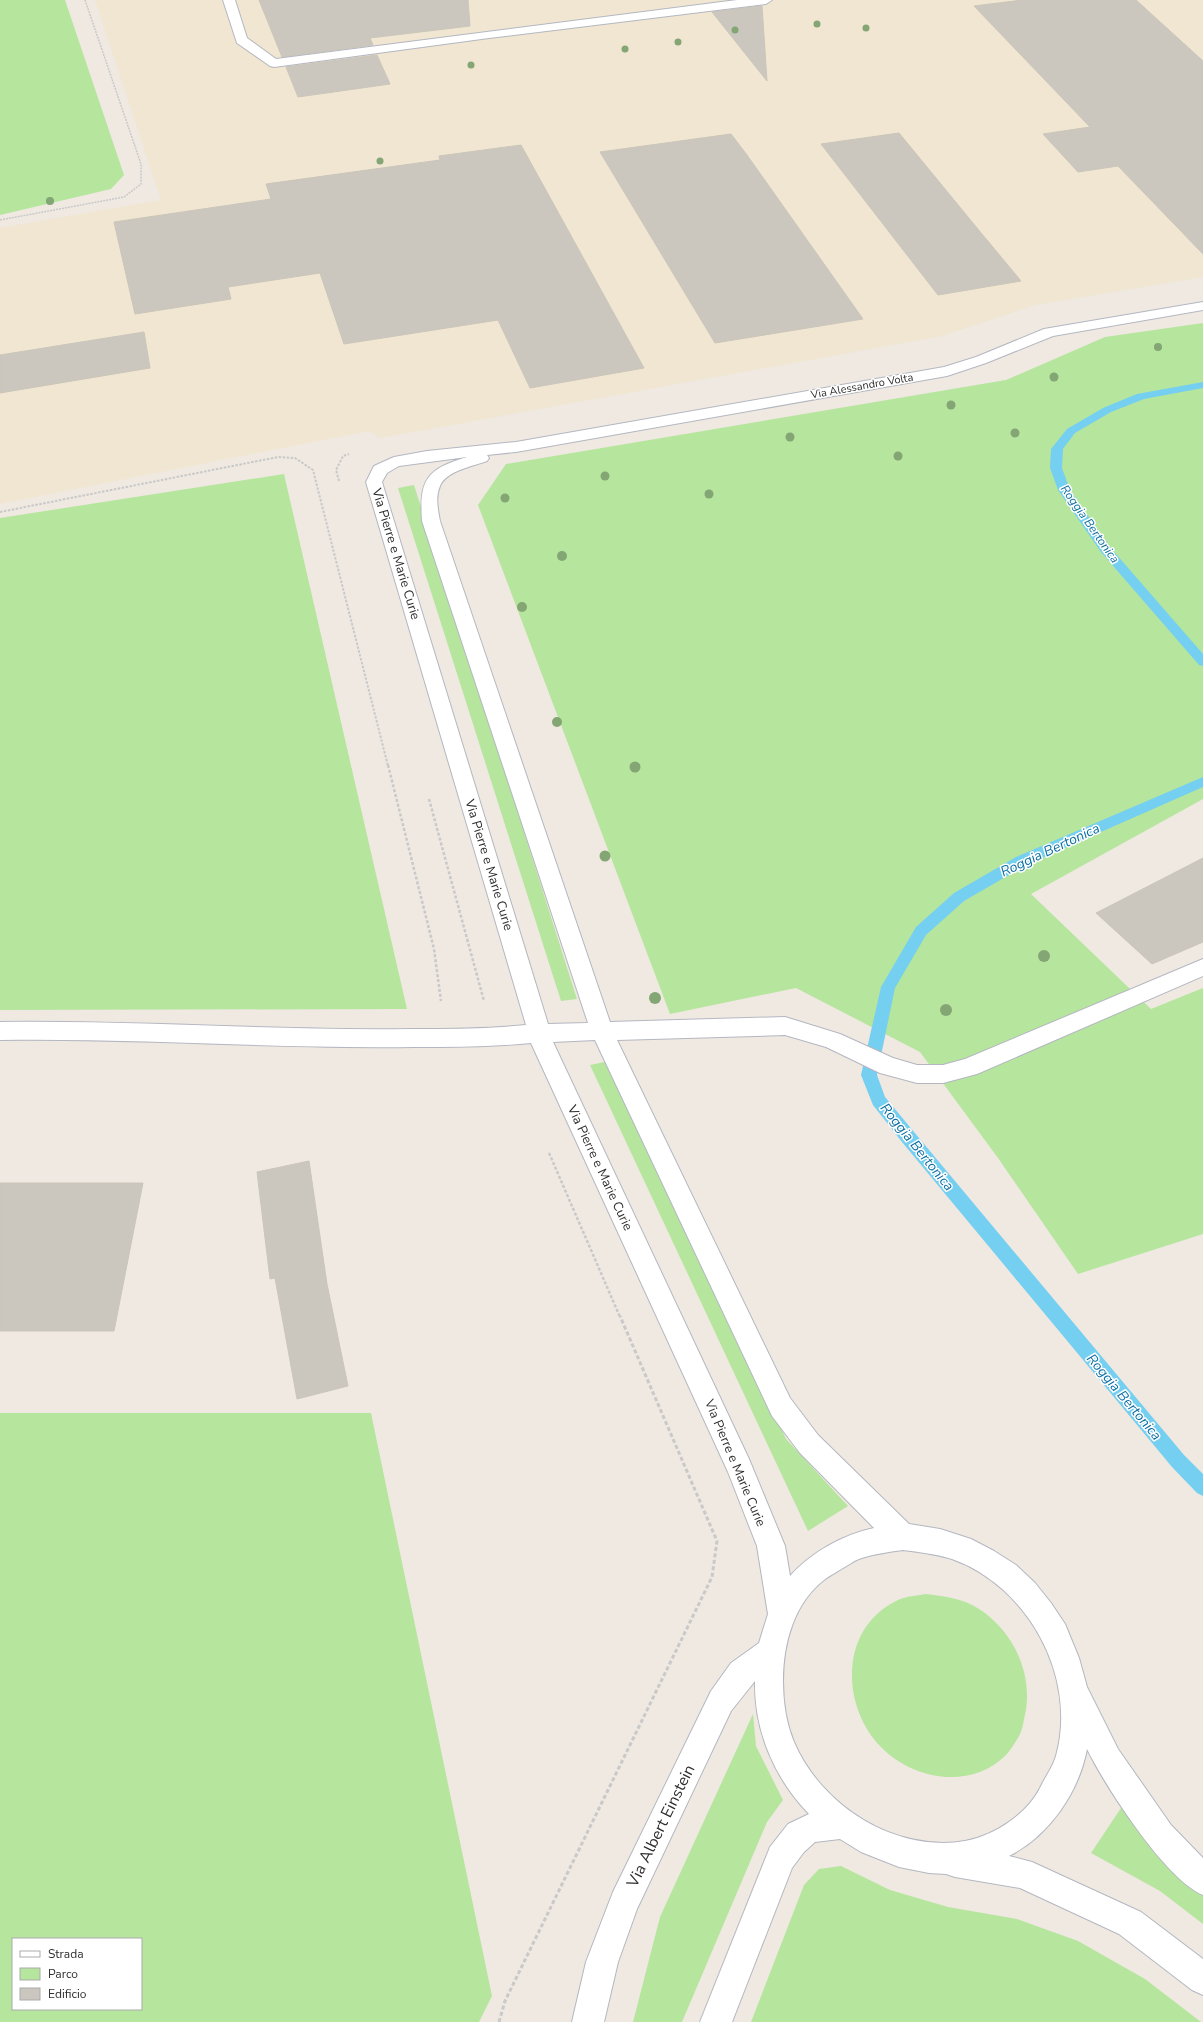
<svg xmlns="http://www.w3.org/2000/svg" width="1203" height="2022" font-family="'Nunito Sans',sans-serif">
<rect width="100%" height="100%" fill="#efe9e1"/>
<!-- education -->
<path fill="#f0e6d1" d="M95,0H1203V277L1035,305L942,336L380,438L369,431L0,504V228L161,200Z"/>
<!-- green -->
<path fill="#b6e59e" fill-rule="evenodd" d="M0,0H65L124,175L111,189L0,215Z
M1203,323V799L1031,894L1151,1009L1203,988V1234L1078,1274L998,1158L920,1052L796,988L670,1014L478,505L506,464L1006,380L1105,337Z
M284,474L407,1009L0,1010V518Z
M414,485L577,999L561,1001L398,488Z
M609,1061L786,1439L848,1506L808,1531L590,1065Z
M0,1413H371L492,1996L479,2022H0ZM13,1939H141V2009H13Z
M925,1594C944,1596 962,1598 979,1609C1015,1632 1035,1678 1024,1719C1023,1725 1022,1731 1019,1736C1015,1743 1010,1751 1005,1756C970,1790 912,1780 880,1746C840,1704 840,1627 898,1600C906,1596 917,1596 925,1594Z
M753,1714L756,1746L783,1800L767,1822L682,2022H633L660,1917Z
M1125,1802L1171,1871L1203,1895V1924L1160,1891L1091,1853Z
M841,1866L890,1890L948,1907L1017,1919L1078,1941L1145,1979L1201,2022H751L804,1885L819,1869Z"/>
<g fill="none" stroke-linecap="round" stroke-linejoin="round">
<!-- stream -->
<path fill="#75cff0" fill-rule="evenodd" d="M1203,382V388L1144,399L1111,412L1075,433L1063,449L1062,468L1070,490L1109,546L1203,654V666L1199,665L1101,552L1058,490L1050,468L1051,449L1067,429L1103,408L1137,394Z
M1203,777V787L1026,865L964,901L926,935L895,988L877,1075L885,1097L914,1132L1184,1455L1203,1474V1496L1197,1493L1172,1467L902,1142L873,1105L861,1075L881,987L916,927L954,893L1016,857Z"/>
</g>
<!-- building -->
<path fill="#cbc7bf" stroke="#cbc5ba" d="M259,0H468L470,26L370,38L373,45L282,57Z
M1023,0H1136L1203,61V254L1118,166L1078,172L1043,134L1090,127L974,6Z
M762,6L767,81L712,12Z
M377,55L390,84L298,97L286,67Z
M899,133L977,228L1021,281L938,295L821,144Z
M731,134L747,155L863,319L715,343L600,152Z
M521,145L644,368L530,388L498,320L344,344L320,273L228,287L231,299L135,314L114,222L271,199L266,184L440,160L439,156Z
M144,332L150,368L0,393V355Z
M1203,858V942L1152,964L1096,913Z
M309,1161L327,1284L348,1386L297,1399L275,1278L270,1279L257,1172Z
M0,1183H143L114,1331H0Z"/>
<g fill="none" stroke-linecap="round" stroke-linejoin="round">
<!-- minor casing -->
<g stroke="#b4b7c1" stroke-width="2">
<path id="minor" d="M223,0H235L247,38L276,59L737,0H772L766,4L489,38L274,67L270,66L237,43Z
M1203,302V310L1053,336L986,363L947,376L516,452L487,455L489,458L487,461C473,466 446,471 440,486C435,497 438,510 440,521L610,1022L785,1017L840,1034L893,1058L917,1065H943L965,1059L1203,959V976L977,1074L943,1083H917L880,1073L826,1047L785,1035L617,1040L790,1398L818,1435L909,1524L940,1529L971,1539L994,1551L1016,1565L1035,1583L1051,1603L1065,1624L1079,1658L1087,1687L1118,1749L1171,1825L1203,1858V1895C1165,1879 1106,1787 1087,1749C1079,1792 1049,1836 1009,1856L1032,1862L1141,1912L1203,1959V1995L1192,1990L1119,1934L1020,1888L955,1877L946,1874L929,1873L899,1867L861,1852L840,1839L815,1842L804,1852L792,1868L732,2022H700L770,1847L788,1824L809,1814C774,1778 754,1730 755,1681L731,1711L637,1909L618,1962L604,2022H572L586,1962L613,1892L711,1691L731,1663L759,1643L768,1614L757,1546L728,1472L531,1043C492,1047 453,1047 414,1047C276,1049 138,1038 0,1040V1022C137,1020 274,1031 411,1029C450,1029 488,1029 526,1025L366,482L374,466L394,457L427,451L516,442L944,367L976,357L1044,329ZM467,457C427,469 419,479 422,521L588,1023L548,1024L382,482L387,473L399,466ZM595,1040L772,1416L800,1453L874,1528C842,1535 812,1552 790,1576L785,1546L749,1459L553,1042ZM903,1550C919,1552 936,1554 952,1559C1028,1586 1078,1677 1056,1756C1053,1767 1045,1777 1040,1788C1027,1814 994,1836 965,1841C896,1853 821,1806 794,1742C786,1723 783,1701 783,1681C783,1644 794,1603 824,1580C830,1575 837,1572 843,1568C849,1565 853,1561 859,1559C873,1554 888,1552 903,1550Z"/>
</g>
<!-- path-far3 -->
<path stroke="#c9c9c9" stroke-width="1.5" stroke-dasharray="2 1" stroke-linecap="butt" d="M0,220L124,197L141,184V164L85,0"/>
<!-- path-far2 -->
<path stroke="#c9c9c9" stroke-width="2" stroke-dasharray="2.5 1.5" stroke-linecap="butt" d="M339,481L336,470L343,456L349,454
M0,512L278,457L295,458L313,470L388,766"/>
<!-- path-far1 -->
<path stroke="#c9c9c9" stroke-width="2.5" stroke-dasharray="3 2" stroke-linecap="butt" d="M388,765L434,949L441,1001
M429,799L484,1001
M549,1153L620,1317"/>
<!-- path -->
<path stroke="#c9c9c9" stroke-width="3" stroke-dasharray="4 2.5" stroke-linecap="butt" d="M499,2022L505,2001L712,1577L717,1541L620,1316"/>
<!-- minor -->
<use href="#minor" fill="#fff" fill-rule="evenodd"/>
</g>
<!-- trees -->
<g fill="#84a574">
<circle cx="817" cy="24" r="3.5"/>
<circle cx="866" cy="28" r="3.5"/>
<circle cx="735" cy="30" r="3.5"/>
<circle cx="678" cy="42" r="3.5"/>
<circle cx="625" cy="49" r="3.5"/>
<circle cx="471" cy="65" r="3.5"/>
<circle cx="380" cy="161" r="3.5"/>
<circle cx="50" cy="201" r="4"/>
<circle cx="1158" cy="347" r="4"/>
<circle cx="1054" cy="377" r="4.5"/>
<circle cx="951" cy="405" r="4.5"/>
<circle cx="1015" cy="433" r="4.5"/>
<circle cx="790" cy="437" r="4.5"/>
<circle cx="898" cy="456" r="4.5"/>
<circle cx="605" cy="476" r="4.5"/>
<circle cx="709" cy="494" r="4.5"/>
<circle cx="505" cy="498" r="4.5"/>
<circle cx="562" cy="556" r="5"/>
<circle cx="522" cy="607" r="5"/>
<circle cx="557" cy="722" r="5"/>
<circle cx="635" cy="767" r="5.5"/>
<circle cx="605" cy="856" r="5.5"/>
<circle cx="1044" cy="956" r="6"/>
<circle cx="655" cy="998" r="6"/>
<circle cx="946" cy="1010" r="6"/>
</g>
<g text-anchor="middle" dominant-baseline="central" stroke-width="3" stroke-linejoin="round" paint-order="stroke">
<!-- far-street labels -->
<g font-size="11" fill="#2e2e2e" stroke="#fff">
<text transform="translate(862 386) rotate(-10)">Via Alessandro Volta</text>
</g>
<!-- far-water labels -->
<g font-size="12" font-style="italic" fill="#0d6fa3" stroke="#fff">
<text transform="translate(1090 524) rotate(55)">Roggia Bertonica</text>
</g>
<!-- street labels -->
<g font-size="13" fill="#2e2e2e" stroke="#fff">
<text transform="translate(396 554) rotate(73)">Via Pierre e Marie Curie</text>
<text transform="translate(489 865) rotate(73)">Via Pierre e Marie Curie</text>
<text transform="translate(600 1168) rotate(65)">Via Pierre e Marie Curie</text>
<text transform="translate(735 1463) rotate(67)">Via Pierre e Marie Curie</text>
</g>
<!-- water labels -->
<g font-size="14" font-style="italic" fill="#0d6fa3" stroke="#fff">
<text transform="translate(1050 850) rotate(-25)">Roggia Bertonica</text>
<text transform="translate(917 1147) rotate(51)">Roggia Bertonica</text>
<text transform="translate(1124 1397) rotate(50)">Roggia Bertonica</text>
</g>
<!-- near-street labels -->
<g font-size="16" fill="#2e2e2e" stroke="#fff">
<text transform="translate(661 1826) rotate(-64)">Via Albert Einstein</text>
</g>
</g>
<!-- legend -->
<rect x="12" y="1938" width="130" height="72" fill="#ffffff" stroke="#ababab"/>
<rect x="20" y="1951" width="20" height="6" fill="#ffffff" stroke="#ababab"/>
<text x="48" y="1958" font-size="12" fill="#2e2e2e">Strada</text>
<rect x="20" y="1968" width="20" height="12" fill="#b6e59e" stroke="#ababab"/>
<text x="48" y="1978" font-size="12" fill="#2e2e2e">Parco</text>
<rect x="20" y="1988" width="20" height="12" fill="#cbc7bf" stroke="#ababab"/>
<text x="48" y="1998" font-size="12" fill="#2e2e2e">Edificio</text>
</svg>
